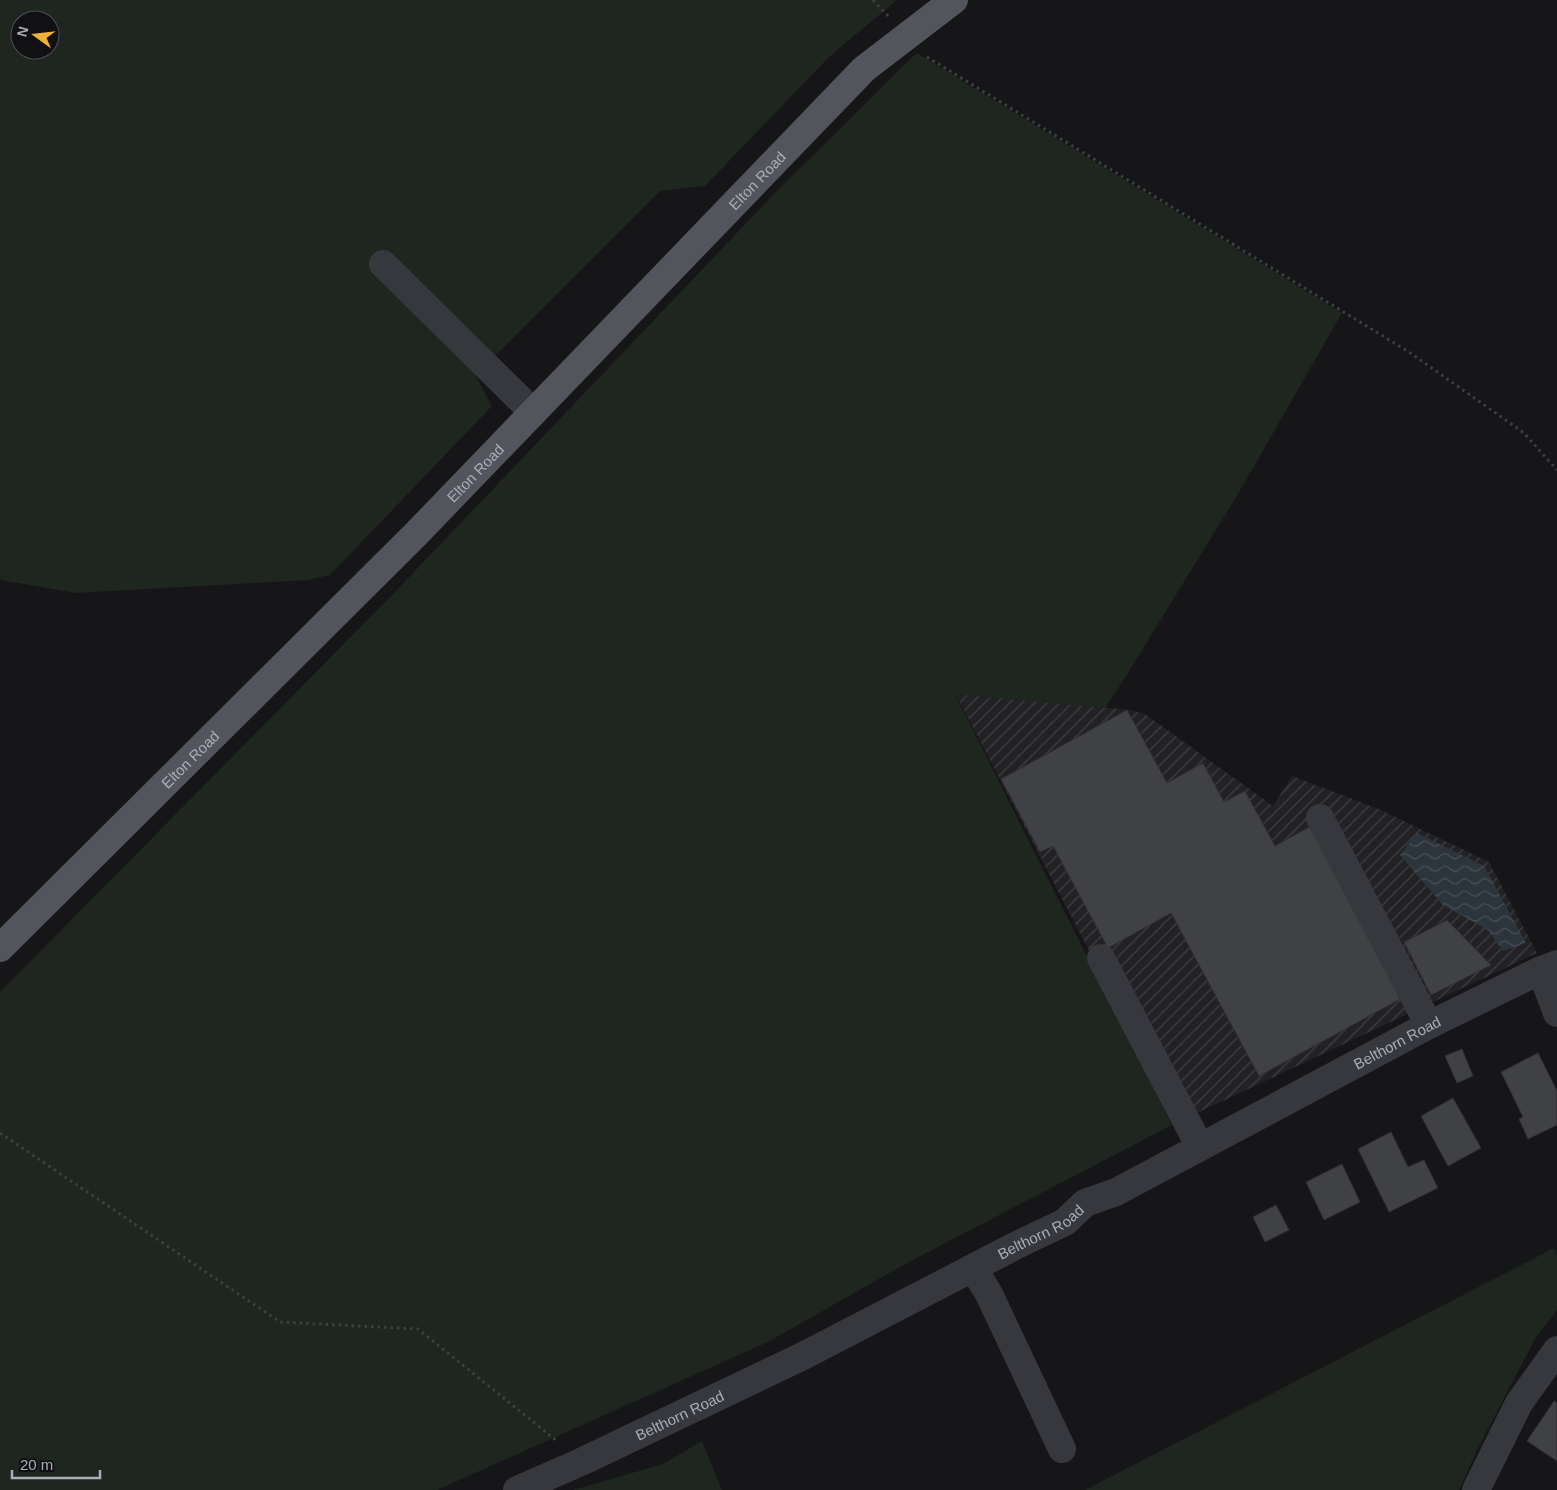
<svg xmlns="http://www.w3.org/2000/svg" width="1557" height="1490" font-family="Helvetica,sans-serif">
<defs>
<pattern id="industrial-furrows" width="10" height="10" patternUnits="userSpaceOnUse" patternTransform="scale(1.25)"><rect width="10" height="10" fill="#222225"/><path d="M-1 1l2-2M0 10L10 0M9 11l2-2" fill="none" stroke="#3f3f43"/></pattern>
<pattern id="water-waves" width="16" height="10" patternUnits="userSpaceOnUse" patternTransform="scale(1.25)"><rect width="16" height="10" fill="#2c353c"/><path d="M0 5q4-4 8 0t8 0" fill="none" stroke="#485056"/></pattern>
</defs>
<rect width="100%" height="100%" fill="#161618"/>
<!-- industrial -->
<path fill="url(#industrial-furrows)" d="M955,693L1130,710L1145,714L1273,806L1292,776L1381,810L1489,862L1537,953L1178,1122Z"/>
<!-- green -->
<path fill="#1e261f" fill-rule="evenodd" d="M0,0H897L829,57L705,186L660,191L486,365L476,376L492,406L330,575L308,580L76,593L0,580ZM20,20H50V50H20Z
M917,53L1342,313L1238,494L1123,681L1105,708L955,694L1172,1125L907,1263L768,1342L437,1490H0V992L392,595L774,194L904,65Z
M1554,1248L1557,1255V1310L1535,1339L1478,1448L1459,1490H1085Z
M702,1441L722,1490H573L663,1464Z"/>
<!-- water -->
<path fill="url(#water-waves)" d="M1417,833L1484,866L1526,943L1503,951L1488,930L1443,905L1400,855Z"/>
<!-- building -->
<path fill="#404145" stroke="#303034" d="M1127,710L1167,783L1203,763L1224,802L1245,791L1275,846L1311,826L1404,997L1259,1076L1171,913L1108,948L1053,846L1040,852L1001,779Z
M1447,920L1491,965L1431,995L1404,942Z
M1462,1049L1473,1076L1457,1083L1445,1056Z
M1538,1053L1557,1091V1125L1528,1139L1519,1119L1523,1117L1501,1072Z
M1453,1098L1481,1148L1448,1166L1421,1116Z
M1391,1132L1408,1167L1424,1160L1438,1188L1389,1212L1358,1149Z
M1342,1164L1360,1202L1324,1220L1306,1182Z
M1276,1205L1289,1230L1265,1242L1253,1217Z
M1554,1401L1557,1403V1461L1527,1441Z"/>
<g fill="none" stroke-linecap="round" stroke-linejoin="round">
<!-- path -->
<path stroke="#3d3f44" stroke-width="3" stroke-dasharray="2.5 4" stroke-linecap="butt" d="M873,0L888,16
M927,57L1409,352L1524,433L1557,470
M0,1133L280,1322L418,1329L557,1441"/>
<!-- minor -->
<g stroke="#37383d" stroke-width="28">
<path d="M383,264L533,412"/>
<path d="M1320,818L1429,1025"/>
<path d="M1101,958L1200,1147"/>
<path d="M1541,970L1557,1013"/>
<path d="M973,1268L989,1294L1062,1449"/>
<path id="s1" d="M517,1490L581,1462L803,1356L1015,1246L1065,1222L1085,1203L1116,1192L1429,1025L1541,970L1557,964"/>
<path d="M1476,1490L1519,1403L1557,1350"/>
</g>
<!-- major -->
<path stroke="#53555c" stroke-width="28" id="s2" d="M0,948L416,534L864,69L954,0"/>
</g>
<g text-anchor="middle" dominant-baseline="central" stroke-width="5" stroke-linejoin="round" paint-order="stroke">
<!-- street labels -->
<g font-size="15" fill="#a8adb8" stroke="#111113">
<text stroke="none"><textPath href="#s2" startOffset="1078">Elton Road</textPath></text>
<text stroke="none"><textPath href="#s2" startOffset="672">Elton Road</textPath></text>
<text stroke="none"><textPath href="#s2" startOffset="268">Elton Road</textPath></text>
<text stroke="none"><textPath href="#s1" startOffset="989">Belthorn Road</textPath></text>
<text stroke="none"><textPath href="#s1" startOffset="584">Belthorn Road</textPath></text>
<text stroke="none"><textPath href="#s1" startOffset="179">Belthorn Road</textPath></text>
</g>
</g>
<!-- north arrow -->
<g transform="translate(35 35) rotate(285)"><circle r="24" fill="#111113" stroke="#4d4f55"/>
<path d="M0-4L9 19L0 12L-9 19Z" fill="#f2b134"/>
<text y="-8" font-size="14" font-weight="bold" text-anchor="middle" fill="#a8adb8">N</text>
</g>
<!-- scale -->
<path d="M12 1470v8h88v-8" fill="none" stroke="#a8adb8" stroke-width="2.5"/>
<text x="20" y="1470" font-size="15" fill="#a8adb8" stroke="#111113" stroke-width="4" paint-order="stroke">20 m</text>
</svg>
